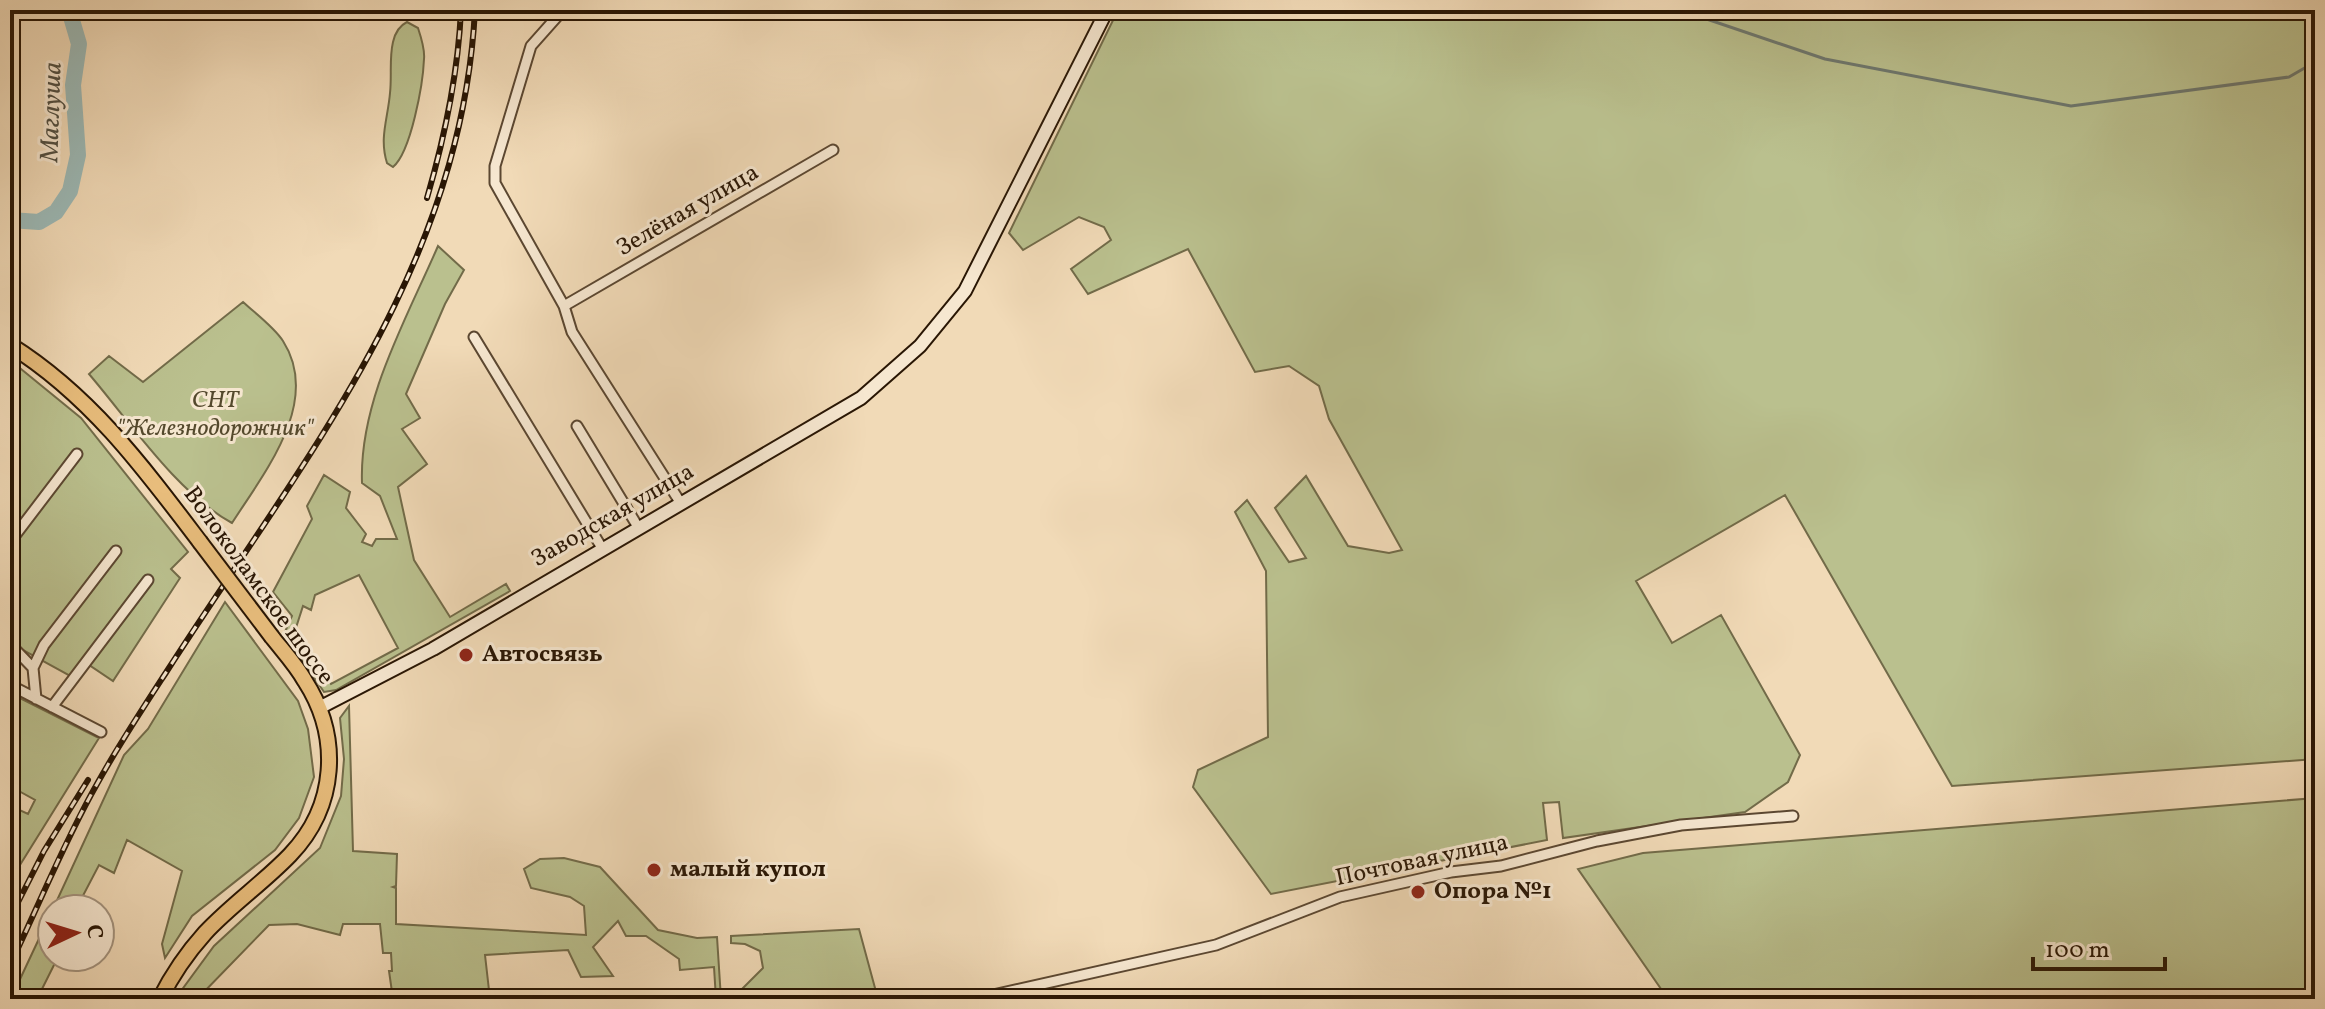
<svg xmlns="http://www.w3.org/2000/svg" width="2325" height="1009" font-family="Vollkorn,serif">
<rect width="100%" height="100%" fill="#f1dab7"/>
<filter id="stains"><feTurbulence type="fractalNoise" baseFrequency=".0025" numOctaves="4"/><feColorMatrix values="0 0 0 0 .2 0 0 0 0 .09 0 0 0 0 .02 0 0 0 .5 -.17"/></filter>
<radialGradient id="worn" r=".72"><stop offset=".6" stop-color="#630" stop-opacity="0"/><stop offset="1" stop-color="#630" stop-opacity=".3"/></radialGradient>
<!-- green -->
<path fill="#bac08e" stroke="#726b49" stroke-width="2" fill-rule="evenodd" d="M1118,10H2315V759L1952,786L1785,495L1636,581L1672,643L1721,615L1800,755L1788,782L1745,812L1563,838L1559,802L1543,803L1547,840L1271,894L1193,787L1198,770L1268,737L1266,571L1235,512L1247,500L1289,562L1306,558L1275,508L1306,476L1348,546L1389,553L1402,550L1329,419L1319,386L1289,366L1255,372L1188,249L1088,294L1071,269L1111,240L1104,227L1079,217L1023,250L1009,233Z
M407,22L418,28C421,37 425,50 424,59C423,84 411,152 393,167L387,163C379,138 388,118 390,93C392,76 389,59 393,42C395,33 399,26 407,22Z
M438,246L464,270L445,304L406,394L420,418L402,429L427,464L398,487L414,560L450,617L506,584L510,591L336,690L324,692L284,634L292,616L273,592L312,519L307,506L324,475L350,492L346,508L366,534L362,542L372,546L376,539H397L380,496L362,483C359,401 406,320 438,246ZM359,575L398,648L331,684L304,640L293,637L303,606L311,610L315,595Z
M243,302C256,314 274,327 283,341C322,402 264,473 232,523C177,493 130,422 89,374L109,356L143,382Z
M10,360L81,418L188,552L171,569L180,578L113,681L83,661L72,677L10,643Z
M225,602L298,701L308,729L314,777L299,818L275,850L192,916L165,958L162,944L182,871L127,840L114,873L99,865L76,909H53L124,755L148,729Z
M10,693L99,738L10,881V812L13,807L28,814L35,800L17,790L14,795L10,793Z
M349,706L353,851L397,854L396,886L393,887L396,888V924L586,935L584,906L570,897L531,888L524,869L540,859L564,858L600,867L658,930L697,938L717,937L721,999H716L714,967L680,970L679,959L646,936H626L618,921L593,947L613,976L581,977L568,950L485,955L490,999H393L389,971H392L391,953H383L380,924H343L340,935L297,924L269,925L199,997L181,991L214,946L320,848L341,796L344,759L340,718Z
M2315,798V975L2298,999H1668L1578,869L1643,853Z
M52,911V957H58L37,999L14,992Z
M859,929L878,999H732L763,968L760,951L745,944L731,943V936Z"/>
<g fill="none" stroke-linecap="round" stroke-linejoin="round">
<!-- stream -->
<path stroke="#6e786f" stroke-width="3" d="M1680,10L1825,59L2071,106L2289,77L2315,62"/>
<!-- river -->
<path stroke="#9cb9b6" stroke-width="16" d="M10,220L39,222L56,212L70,191L78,155L73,85L79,44L69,10"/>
<!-- minor casing -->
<g stroke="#5b4731" stroke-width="13">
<path id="minor" d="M563,10L531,46L495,166V183L564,306L572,332L680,502
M564,306L833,150
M474,337L602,548
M577,426L638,527
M10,542L77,454
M10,644L33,668L36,699
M33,668L44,645L116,551
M10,685L101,732
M52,707L148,580
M975,999L1216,945L1340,897L1451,872L1501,866L1597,841L1681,825L1793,816"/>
</g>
<!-- secondary casing -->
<g stroke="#291604" stroke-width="16">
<path id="secondary" d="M319,708L433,649L861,398L920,346L965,291L1107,10"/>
</g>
<!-- primary casing -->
<g stroke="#291604" stroke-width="18">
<path id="primary" d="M10,345C90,395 144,468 200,542
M160,999C172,975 187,953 205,933C231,905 263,883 290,855C337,806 341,737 305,681C296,665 283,651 272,637"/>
</g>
<!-- minor -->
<use href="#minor" stroke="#f6e7d0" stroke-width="9"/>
<!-- secondary -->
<use href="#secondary" stroke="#f6e7d0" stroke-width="12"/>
<!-- primary -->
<use href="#primary" stroke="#e8bd7c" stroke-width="14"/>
<!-- rail casing -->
<g stroke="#291604" stroke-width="6">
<path id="rail" d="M427,198C445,136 458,75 461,10
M10,918L44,851L88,780
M10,965C39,905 64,842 97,784C118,746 143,708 167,671C302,460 461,272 475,10"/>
</g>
<!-- rail -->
<use href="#rail" stroke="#f6e7d0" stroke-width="3" stroke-dasharray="9" stroke-linecap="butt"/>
<!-- primary-bridge casing -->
<g stroke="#291604" stroke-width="18" stroke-linecap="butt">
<path id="primary-bridge" d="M200,542L272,637"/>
</g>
<!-- primary-bridge -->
<use href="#primary-bridge" stroke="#e8bd7c" stroke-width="14"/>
</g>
<!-- markers -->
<g fill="#8f2418" stroke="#f6e7d0" stroke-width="3">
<circle cx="466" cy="655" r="8"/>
<circle cx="654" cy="870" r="8"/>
<circle cx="1418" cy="892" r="8"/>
</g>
<g text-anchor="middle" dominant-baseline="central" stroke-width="6" stroke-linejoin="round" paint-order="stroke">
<!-- street labels -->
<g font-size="24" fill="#291604" stroke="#f6e7d0">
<text transform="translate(688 211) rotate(-30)">Зелёная улица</text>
<text transform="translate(613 516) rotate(-30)">Заводская улица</text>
<text transform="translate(258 586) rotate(54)">Волоколамское шоссе</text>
<text transform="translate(1422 861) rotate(-12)">Почтовая улица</text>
</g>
<!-- park labels -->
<g font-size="24" font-style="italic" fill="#54492d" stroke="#f6e7d0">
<text x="215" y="401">СНТ<tspan x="215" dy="28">"Железнодорожник"</tspan></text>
</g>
<!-- poi labels -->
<g font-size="24" font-weight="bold" fill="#291604" stroke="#f6e7d0" text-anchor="start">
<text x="482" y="655">Автосвязь</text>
<text x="670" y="870">малый купол</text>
<text x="1434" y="892">Опора №1</text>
</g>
<!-- water labels -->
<g font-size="26" font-style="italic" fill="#514f42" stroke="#f6e7d0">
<text transform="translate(52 112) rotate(-88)">Маглуша</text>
</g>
</g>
<!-- margin -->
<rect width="2325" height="1009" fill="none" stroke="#f1dab7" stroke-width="40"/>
<rect x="12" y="12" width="2301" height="985" fill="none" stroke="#291604" stroke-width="4"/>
<rect x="20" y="20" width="2285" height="969" fill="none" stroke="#291604" stroke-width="2"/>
<!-- north arrow -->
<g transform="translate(76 933) rotate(86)"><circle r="38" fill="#f6e7d0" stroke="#a4937e" stroke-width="2"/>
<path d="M0-6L14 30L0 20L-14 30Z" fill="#8f2418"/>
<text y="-12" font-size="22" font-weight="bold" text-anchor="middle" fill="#291604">С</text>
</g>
<!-- scale -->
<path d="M2033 957v12h132v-12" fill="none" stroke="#291604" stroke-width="4"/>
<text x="2045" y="957" font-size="24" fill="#291604" stroke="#f6e7d0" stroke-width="6" paint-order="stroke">100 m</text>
<rect width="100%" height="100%" filter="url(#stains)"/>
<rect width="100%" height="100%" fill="url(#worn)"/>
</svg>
